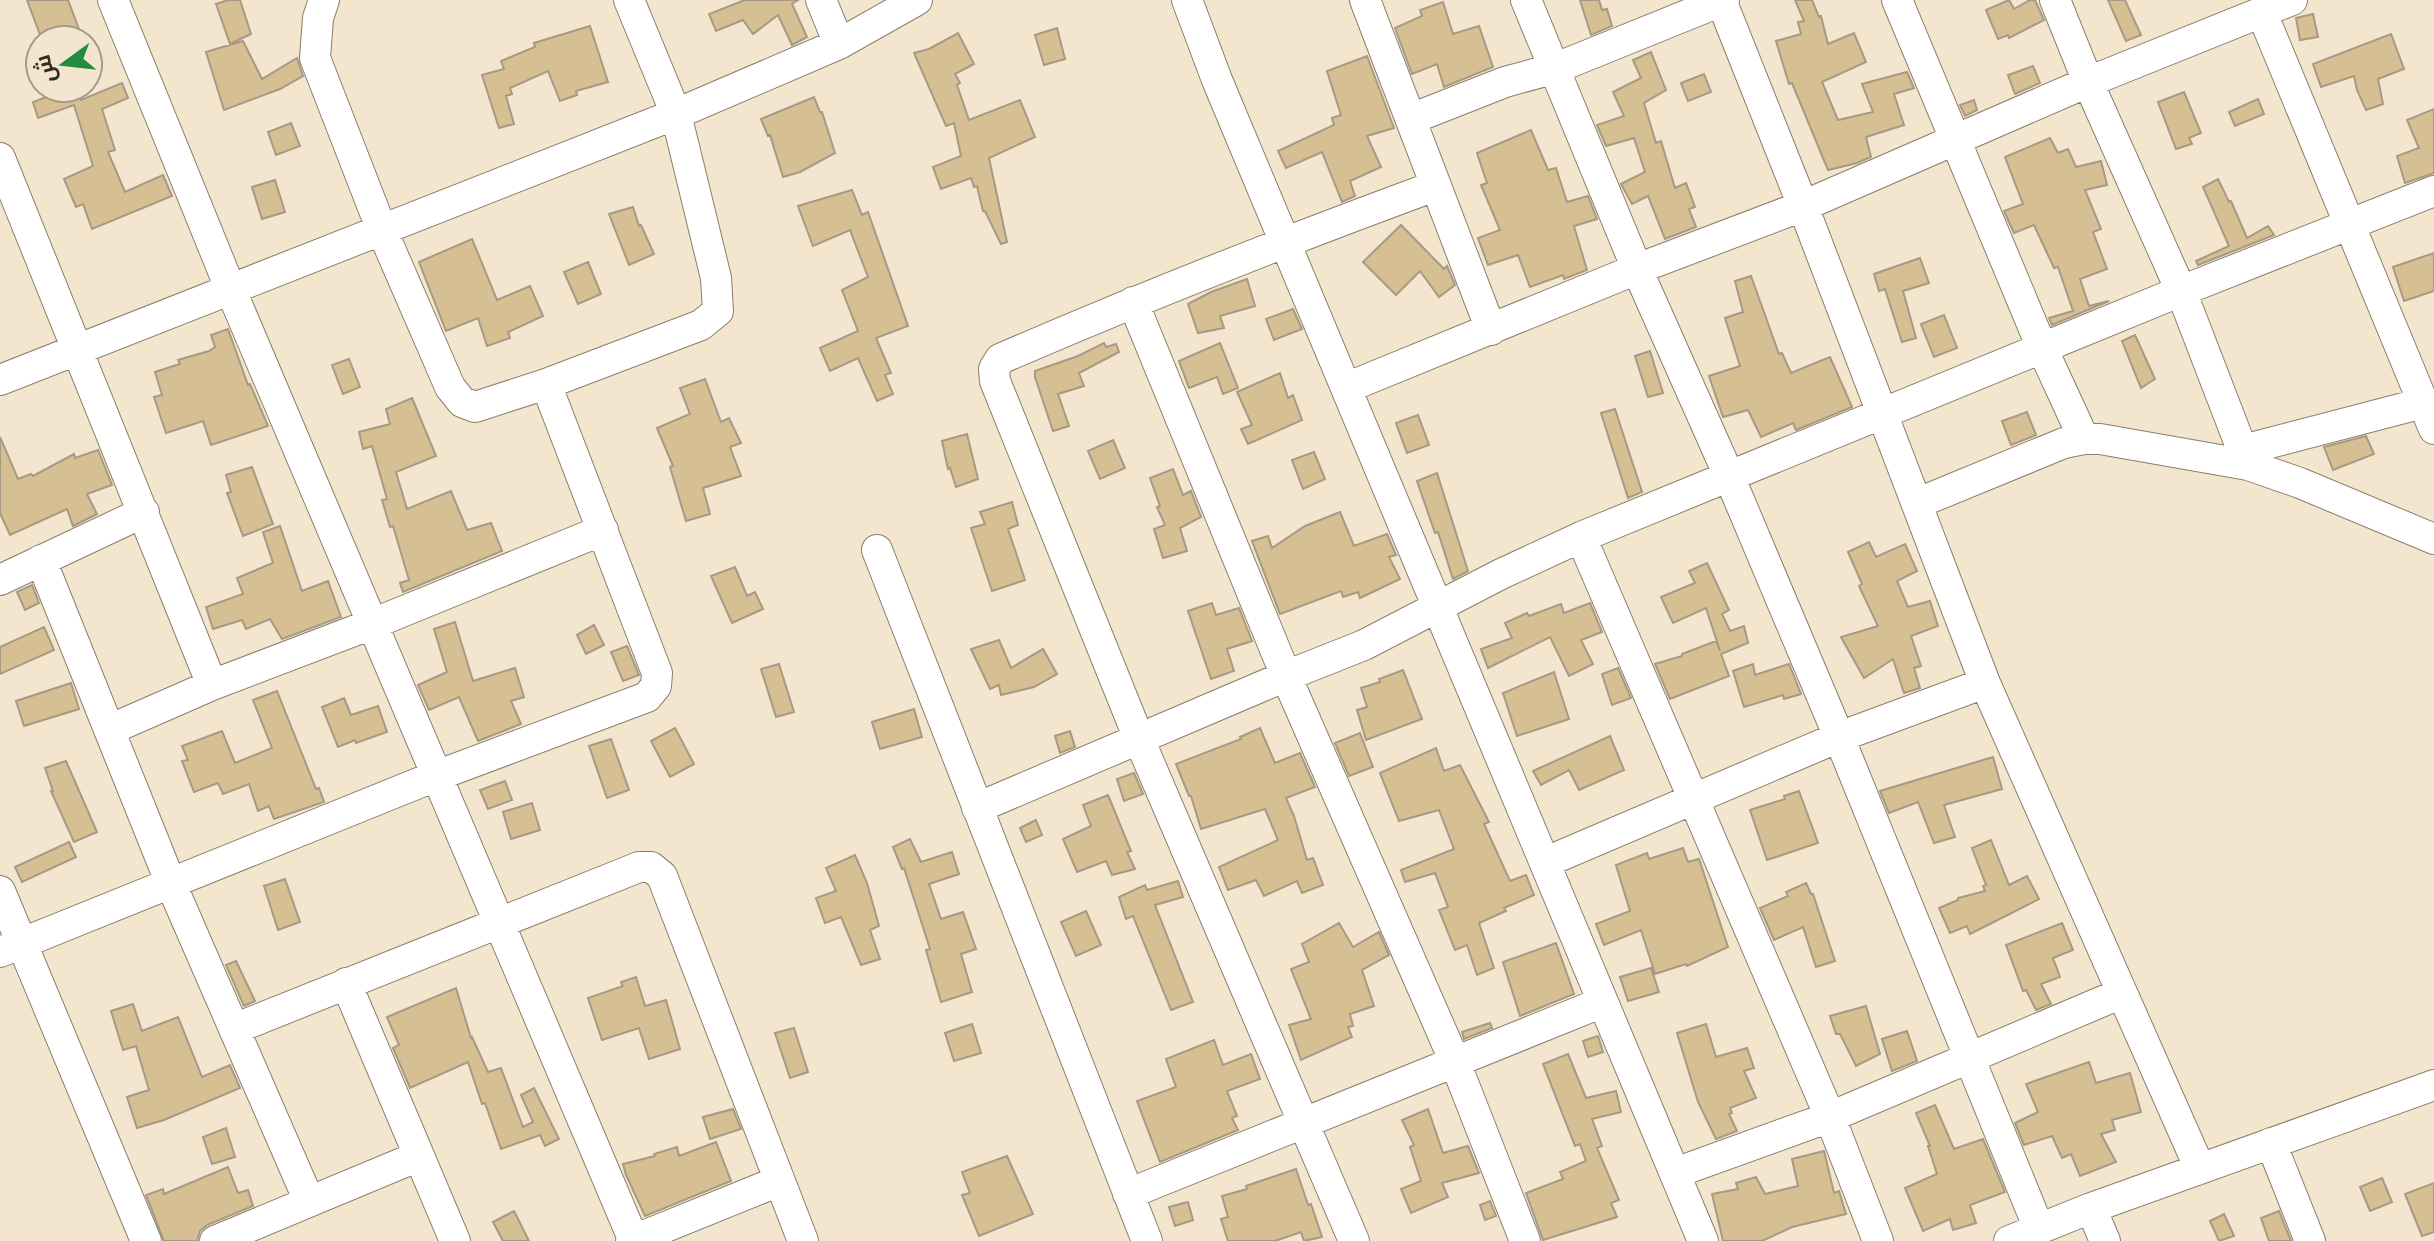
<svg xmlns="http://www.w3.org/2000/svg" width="2434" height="1241" font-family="'Roboto Serif',Cairo,serif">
<rect width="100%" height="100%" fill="#f3e5ce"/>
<!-- building -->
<path fill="#d7bf94" stroke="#a69a84" stroke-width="2" d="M27,0H68L83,40H42Z
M228,0H240L251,34L230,44L216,4Z
M745,0H798L792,4L807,37L792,45L778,15L753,34L743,20L716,31L709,14Z
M1580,0H1599L1602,10L1607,9L1612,26L1591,35Z
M1795,0H1812L1819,17L1821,16L1828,44L1854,33L1866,62L1822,82L1838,120L1873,112L1862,84L1907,72L1914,88L1894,94L1904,125L1866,137L1871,157L1857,163L1828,170L1792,83L1789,84L1776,41L1801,34L1798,22L1804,21Z
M2009,0L2014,9L2030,0H2035L2044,20L2009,38L2008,35L1998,39L1986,10Z
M2108,0H2125L2141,35L2126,41Z
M1443,2L1453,34L1479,26L1493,67L1444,87L1437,64L1412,74L1395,28L1422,16L1420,10Z
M2313,14L2318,37L2300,40L2296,18Z
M590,26L608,82L576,91L577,95L560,101L548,71L510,88L512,94L506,96L514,124L499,128L482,75L504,69L501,61L535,47L534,43Z
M1057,28L1065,59L1044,65L1035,35Z
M958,33L974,64L955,74L960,83L957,85L969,120L1020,100L1035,137L989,158L1007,242L1001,244L985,211H983L977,186L974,187L971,178L941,189L933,167L961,156L954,123L946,126L914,53L929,49Z
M2391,34L2404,69L2378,79L2383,104L2366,110L2357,90L2354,76L2321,87L2313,64Z
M243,41L262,79L297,58L303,76L280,89L224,110L206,52Z
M1651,52L1666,90L1644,103L1656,143L1661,141L1675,188L1686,183L1695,207L1689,209L1696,227L1665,239L1648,196L1632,204L1621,184L1645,172L1634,138L1606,146L1597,125L1624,116L1613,92L1641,78L1633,60Z
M1367,56L1394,128L1367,136L1381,167L1350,181L1355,196L1342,202L1322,152L1286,168L1278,151L1334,125L1332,118L1341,115L1327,71Z
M2033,66L2040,83L2015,94L2008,75Z
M1704,74L1711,92L1688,101L1681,83Z
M122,83L128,98L102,109L115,150L108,152L125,192L163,175L172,196L92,229L83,204L76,207L64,179L93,166L74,105L38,118L33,102L70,88H77L81,100Z
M2184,92L2201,133L2189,138L2192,144L2176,149L2158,102Z
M814,97L820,112H822L835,153L800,172L783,177L770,135L768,136L761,119Z
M2258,99L2264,114L2235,126L2229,112Z
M1974,100L1977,110L1965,116L1960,105Z
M2434,109V173L2405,183L2397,156L2419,148L2407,120Z
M291,123L300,146L276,155L268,132Z
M1531,130L1548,170L1556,168L1567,202L1588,196L1597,219L1574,226L1587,270L1564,279L1563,275L1530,287L1518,255L1488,265L1478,238L1500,230L1481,185L1487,183L1477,153Z
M2050,138L2058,153L2068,149L2076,167L2101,161L2107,185L2085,190L2101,229L2093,232L2107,269L2080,279L2089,306L2109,301L2052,325L2049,318L2073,311L2058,267L2054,268L2034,225L2014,233L2004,211L2023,204L2005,157Z
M2218,179L2229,202L2231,201L2247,238L2268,226L2274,235L2198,265L2196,261L2229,246L2203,187Z
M275,180L285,212L262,219L252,187Z
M852,190L862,215L868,212L908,326L876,338L891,373L885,375L893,394L877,401L858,358L830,371L820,348L858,331L842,290L868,277L850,230L813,246L798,206Z
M633,207L639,226L641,225L654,254L629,265L609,214Z
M1401,225L1444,269L1447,266L1455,285L1439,297L1420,271L1396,295L1363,262Z
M472,239L497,300L530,286L543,316L508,332L510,338L487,346L478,318L446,331L419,262Z
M2434,253V291L2404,301L2393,267Z
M1920,258L1929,283L1903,291L1916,338L1902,342L1885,289L1879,291L1874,274Z
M588,262L601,294L578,304L564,272Z
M1751,276L1779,354L1782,353L1791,373L1830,357L1852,407L1796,430L1793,423L1761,437L1748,410L1723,417L1709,376L1740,366L1725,318L1743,312L1735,281Z
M1247,279L1255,306L1220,316L1224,328L1198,333L1188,304L1211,292Z
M1293,309L1302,329L1274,340L1266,319Z
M1944,315L1957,348L1934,357L1921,324Z
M228,329L248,385L250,384L268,426L211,445L203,421L166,433L154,397L162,395L155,372L180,364L178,360L209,351L215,347L211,335Z
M2135,335L2155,379L2141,388L2122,341Z
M1104,343L1106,347L1116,344L1119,352L1079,373L1084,386L1058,394L1069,426L1053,431L1035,377V371L1078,356Z
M1220,343L1238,388L1223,394L1217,377L1189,388L1179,361Z
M1650,351L1663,393L1648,397L1635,356Z
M349,359L360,387L343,394L332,365Z
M1280,373L1288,398L1293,395L1302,420L1248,444L1241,429L1252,425L1237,392Z
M705,379L721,422L729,418L741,443L730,447L741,476L703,488L710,514L686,521L670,467L673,466L657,428L690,414L680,388Z
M412,398L436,456L396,472L407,509L451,491L467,530L491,523L502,551L403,592L400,583L409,580L393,526L390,527L382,500L387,499L372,446L363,449L359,432L390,424L386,409Z
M1615,409L1642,492L1628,498L1601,413Z
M2027,412L2036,435L2011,445L2002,421Z
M1418,415L1429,445L1407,453L1396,423Z
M967,434L978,479L956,487L950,468L948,469L942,441Z
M2366,436L2374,454L2333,470L2324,447Z
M0,437L18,479L31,474L33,476L74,454L75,458L98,450L112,485L87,494L97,514L73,526L67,509L10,535L0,513Z
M1113,440L1125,468L1100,479L1088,451Z
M1314,452L1325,479L1303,489L1292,460Z
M252,467L273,524L243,536L227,493L231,492L226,475Z
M1173,469L1183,495L1191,491L1201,517L1180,528L1187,551L1163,558L1154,529L1165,525L1157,507L1160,506L1150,478Z
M1437,473L1468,571L1453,579L1438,532L1435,533L1417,481Z
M1012,502L1018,525L1008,529L1025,580L992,591L971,528L985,524L980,512Z
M1340,512L1354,546L1387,534L1396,555L1389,557L1400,579L1360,598L1358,592L1343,597L1341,591L1280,614L1252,541L1268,536L1272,548L1305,526Z
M280,526L302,591L328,581L341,617L282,639L270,619L246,629L242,620L213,629L206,607L243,594L237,578L273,563L263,532Z
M1869,542L1876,557L1905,544L1917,571L1897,581L1908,607L1930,601L1938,626L1911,636L1921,666L1914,668L1920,688L1904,693L1893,659L1864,678L1841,637L1878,626L1859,586L1862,584L1848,552Z
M1707,563L1729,610L1722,614L1730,631L1744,626L1748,643L1721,654L1729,676L1670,699L1655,664L1682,656V654L1716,641L1720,651L1706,608L1673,623L1661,597L1695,583L1689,571Z
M735,567L747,596L755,592L763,609L732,623L711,576Z
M32,585L39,603L25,610L17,592Z
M1212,603L1216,615L1239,608L1252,641L1227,649L1234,671L1211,679L1188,611Z
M1590,603L1602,632L1581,640L1593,664L1569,676L1550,637L1488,668L1481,649L1512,638L1505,623L1527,613L1529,616L1561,604L1564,613Z
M455,622L473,681L515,668L524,697L511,701L521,724L478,741L459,697L429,710L418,685L447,672L434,629Z
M594,625L604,645L586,654L577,635Z
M44,627L54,650L0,674V647Z
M999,640L1011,668L1043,649L1057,674L1034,687L1001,695L999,685L990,689L971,649Z
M627,646L639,675L623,681L611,652Z
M779,664L794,712L776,717L761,669Z
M1753,664L1755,675L1789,664L1801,694L1784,699L1783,695L1744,707L1733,671Z
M1618,668L1631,698L1612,705L1602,674Z
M1403,670L1422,719L1366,740L1357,710L1367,707L1361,688L1380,682L1379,679Z
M1554,672L1569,719L1517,736L1503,693Z
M71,683L79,709L24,726L16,701Z
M277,691L316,789L319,788L324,802L274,819L269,806L258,811L249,784L223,794L218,783L194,792L182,761L188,760L182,746L222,731L235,763L272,748L253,700Z
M344,698L351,715L378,706L387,732L356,743L355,740L338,747L322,707Z
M914,709L922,737L880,749L872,722Z
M675,728L694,764L670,777L651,741Z
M1260,728L1275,763L1300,753L1315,787L1286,798L1294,816L1307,860L1313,858L1323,885L1302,893L1297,881L1264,896L1256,880L1228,890L1219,867L1278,840L1265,809L1201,829L1191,796H1189L1176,764L1241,739L1240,737Z
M1070,731L1075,747L1060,753L1055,736Z
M1360,733L1373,767L1349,776L1335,743Z
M1610,736L1624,770L1579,790L1569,770L1541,785L1533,771Z
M611,739L629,790L607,798L589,746Z
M1436,748L1444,771L1460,765L1489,822L1484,824L1510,881L1526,875L1534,895L1504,908L1506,911L1479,923L1494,968L1477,975L1467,945L1455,950L1439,910L1448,907L1435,873L1405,882L1401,870L1454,849L1439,810L1399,821L1380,773Z
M1993,757L2002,789L1944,805L1955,837L1934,843L1918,802L1889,813L1880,791Z
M66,761L97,832L74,842L51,791H53L45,768Z
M1134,773L1143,794L1124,801L1117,779Z
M505,781L512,800L488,809L480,790Z
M1799,791L1818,843L1767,860L1750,810L1785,799L1784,796Z
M1108,795L1131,851L1127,852L1135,869L1112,875L1106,861L1077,872L1063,839L1091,826L1083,805Z
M532,803L540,830L511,839L503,812Z
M1036,820L1042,835L1026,842L1020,828Z
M910,839L921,862L952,852L959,874L929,884L941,919L963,912L976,949L961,954L972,992L941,1002L926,950L930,949L904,868L902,869L893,847Z
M1991,840L2009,885L2027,876L2039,899L1970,934L1967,926L1950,933L1939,908L1958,900V898L1985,891L1983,886L1986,885L1972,848Z
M69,842L76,857L22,882L15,867Z
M1683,848L1688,862L1699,859L1728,947L1687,966L1686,964L1655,974L1641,930L1604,945L1596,924L1630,911L1616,865L1647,853L1649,859Z
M855,855L867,883L879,926L870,930L880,959L861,965L841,917L825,923L816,898L836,891L826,868Z
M285,879L300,922L278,930L264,886Z
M1178,881L1183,897L1155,905L1193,1002L1171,1010L1133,916L1126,919L1119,897L1145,885L1147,890Z
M1806,883L1811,894H1813L1835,961L1816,967L1803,927L1774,940L1760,908L1788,896L1786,892Z
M1086,911L1101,945L1076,956L1061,922Z
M1339,923L1353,947L1379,932L1389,955L1362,970L1374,1006L1350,1014L1353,1026L1348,1027L1352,1037L1301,1060L1289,1025L1311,1019L1291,969L1309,962L1302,944Z
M2062,923L2073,950L2053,958L2060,977L2041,984L2051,1004L2036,1010L2026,990L2023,991L2006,945Z
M1556,943L1574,994L1520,1016L1503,962Z
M236,961L255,1001L244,1006L226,965Z
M1651,968L1659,992L1628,1001L1620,977Z
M636,977L645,1006L666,1000L680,1049L649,1059L639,1028L602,1040L588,998L623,986L621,982Z
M456,988L471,1038L472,1037L488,1072L501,1068L523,1127L533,1122L521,1095L534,1088L559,1139L545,1146L540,1135L501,1149L485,1103L482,1104L468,1062L410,1088L393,1048L399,1045L387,1017Z
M133,1004L142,1031L178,1017L202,1077L230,1065L240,1088L164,1120L137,1128L127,1097L149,1090L136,1046L123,1050L111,1011Z
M1866,1006L1880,1054L1856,1066L1840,1034H1836L1830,1016Z
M1490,1023L1492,1028L1464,1039L1462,1032Z
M972,1024L981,1053L954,1061L945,1033Z
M1706,1024L1716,1057L1747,1048L1754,1068L1744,1071L1756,1098L1730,1108L1732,1113L1729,1114L1737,1131L1716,1139L1698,1102L1677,1033Z
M794,1028L808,1072L790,1078L775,1033Z
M1907,1031L1917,1061L1892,1071L1882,1039Z
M1598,1036L1603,1052L1588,1057L1583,1041Z
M1214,1040L1223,1065L1251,1054L1260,1079L1227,1091L1237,1116L1232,1118L1238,1130L1160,1162L1137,1101L1176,1087L1166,1059Z
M1568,1054L1586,1098L1616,1091L1621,1112L1592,1119L1602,1146L1597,1148L1619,1200L1611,1203L1617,1217L1543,1240L1526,1193L1563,1179L1560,1172L1586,1161L1580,1144L1575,1146L1543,1064Z
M2089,1062L2096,1083L2130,1073L2141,1112L2112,1120L2115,1130L2101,1134L2116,1162L2080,1176L2071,1154L2062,1158L2052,1136L2024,1145L2015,1123L2038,1112L2026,1084Z
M1935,1105L1954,1149L1983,1139L2005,1192L1970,1205L1976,1223L1953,1230L1950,1219L1923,1231L1905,1188L1937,1174L1928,1146H1930L1916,1113Z
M733,1109L741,1129L710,1139L703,1117Z
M1428,1109L1443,1153L1468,1146L1479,1173L1442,1183L1448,1197L1411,1213L1401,1189L1421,1181L1410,1147L1414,1145L1402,1120Z
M226,1128L235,1157L212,1164L203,1137Z
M716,1142L731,1181L645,1216L626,1175L623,1164L655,1156L654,1154L677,1147L679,1156Z
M1824,1151L1834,1193L1839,1191L1846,1214L1792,1227L1762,1241H1723L1712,1194L1738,1189L1736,1183L1756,1177L1765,1194L1798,1186L1792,1159Z
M1007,1156L1033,1214L979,1236L962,1195L970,1193L962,1172Z
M228,1167L238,1193L248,1190L253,1206L207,1225L200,1231L197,1241H164L146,1195L163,1189L164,1194Z
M1296,1169L1308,1205L1311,1204L1322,1237L1304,1241L1301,1232L1275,1241H1228L1221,1219L1228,1217L1222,1196L1247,1189L1246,1186Z
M2382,1178L2392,1202L2370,1211L2360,1187Z
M2434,1183V1232L2422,1236L2405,1194Z
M1490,1201L1496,1216L1485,1220L1480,1205Z
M1188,1202L1193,1220L1175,1226L1169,1207Z
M514,1211L529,1241H503L493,1222Z
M2279,1211L2291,1241H2269L2261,1218Z
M2224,1214L2234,1236L2219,1241L2210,1221Z"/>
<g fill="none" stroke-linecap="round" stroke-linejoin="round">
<!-- minor casing -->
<g stroke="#8b7f69" stroke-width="32">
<path id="minor" d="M113,0L230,288L634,1241
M324,0L318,18L315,58L381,228L450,387L462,402L475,407L546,384L701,325L718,311L716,278L676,114L629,0
M821,0L839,44
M1187,0L1217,80L1703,1241
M1365,0L1491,330
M1526,0L1637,269L1729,476L1839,737L2039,1229
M1721,0L1803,206L1985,683L2200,1169
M1897,0L2042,348L2084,439
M2055,0L2088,82L2181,291L2248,465
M2262,13L2434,429
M1411,119L1505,82L1556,68L1724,0
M0,158L212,685
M1133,302L1286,676L1455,1062L1525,1241
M0,380L676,114L839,44L917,0
M1346,388L1637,269L1803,206L2088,82L2292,0
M2243,450L2423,403L2434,404
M1918,503L2064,443L2084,439H2100L2248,465L2300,483L2434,539
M1581,537L1830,1117L1878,1241
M877,550L1147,1241
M41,560L171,884L309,1201
M0,580L144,512
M109,730L212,685L372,624L603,530
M977,808L1286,676L1364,645L1501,574L1581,537L2181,291L2434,191
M1546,862L1839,737L1985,683
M0,891L146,1241
M0,952L436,776L647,697L656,686L657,673L546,384
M346,983L455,1241
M234,1029L639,867H651L662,876L803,1241
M2271,1143L2310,1241
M1675,1173L1830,1117L2122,993
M1128,1194L1603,1002
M2091,1208L2105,1241
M215,1241L419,1156
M631,1241L779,1181
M1354,1241L1139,739L995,381L994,369L1000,359C1143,297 1288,240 1435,186
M2009,1241L2091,1208L2434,1085"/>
</g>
<!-- minor -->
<use href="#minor" stroke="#fff" stroke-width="30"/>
</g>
<!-- north arrow -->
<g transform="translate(64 64) rotate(255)"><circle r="38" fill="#f3e5ce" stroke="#a69b8a" stroke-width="2"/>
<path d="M0-6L14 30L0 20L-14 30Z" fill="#228c42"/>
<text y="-12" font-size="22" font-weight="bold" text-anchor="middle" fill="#322d24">ش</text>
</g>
</svg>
